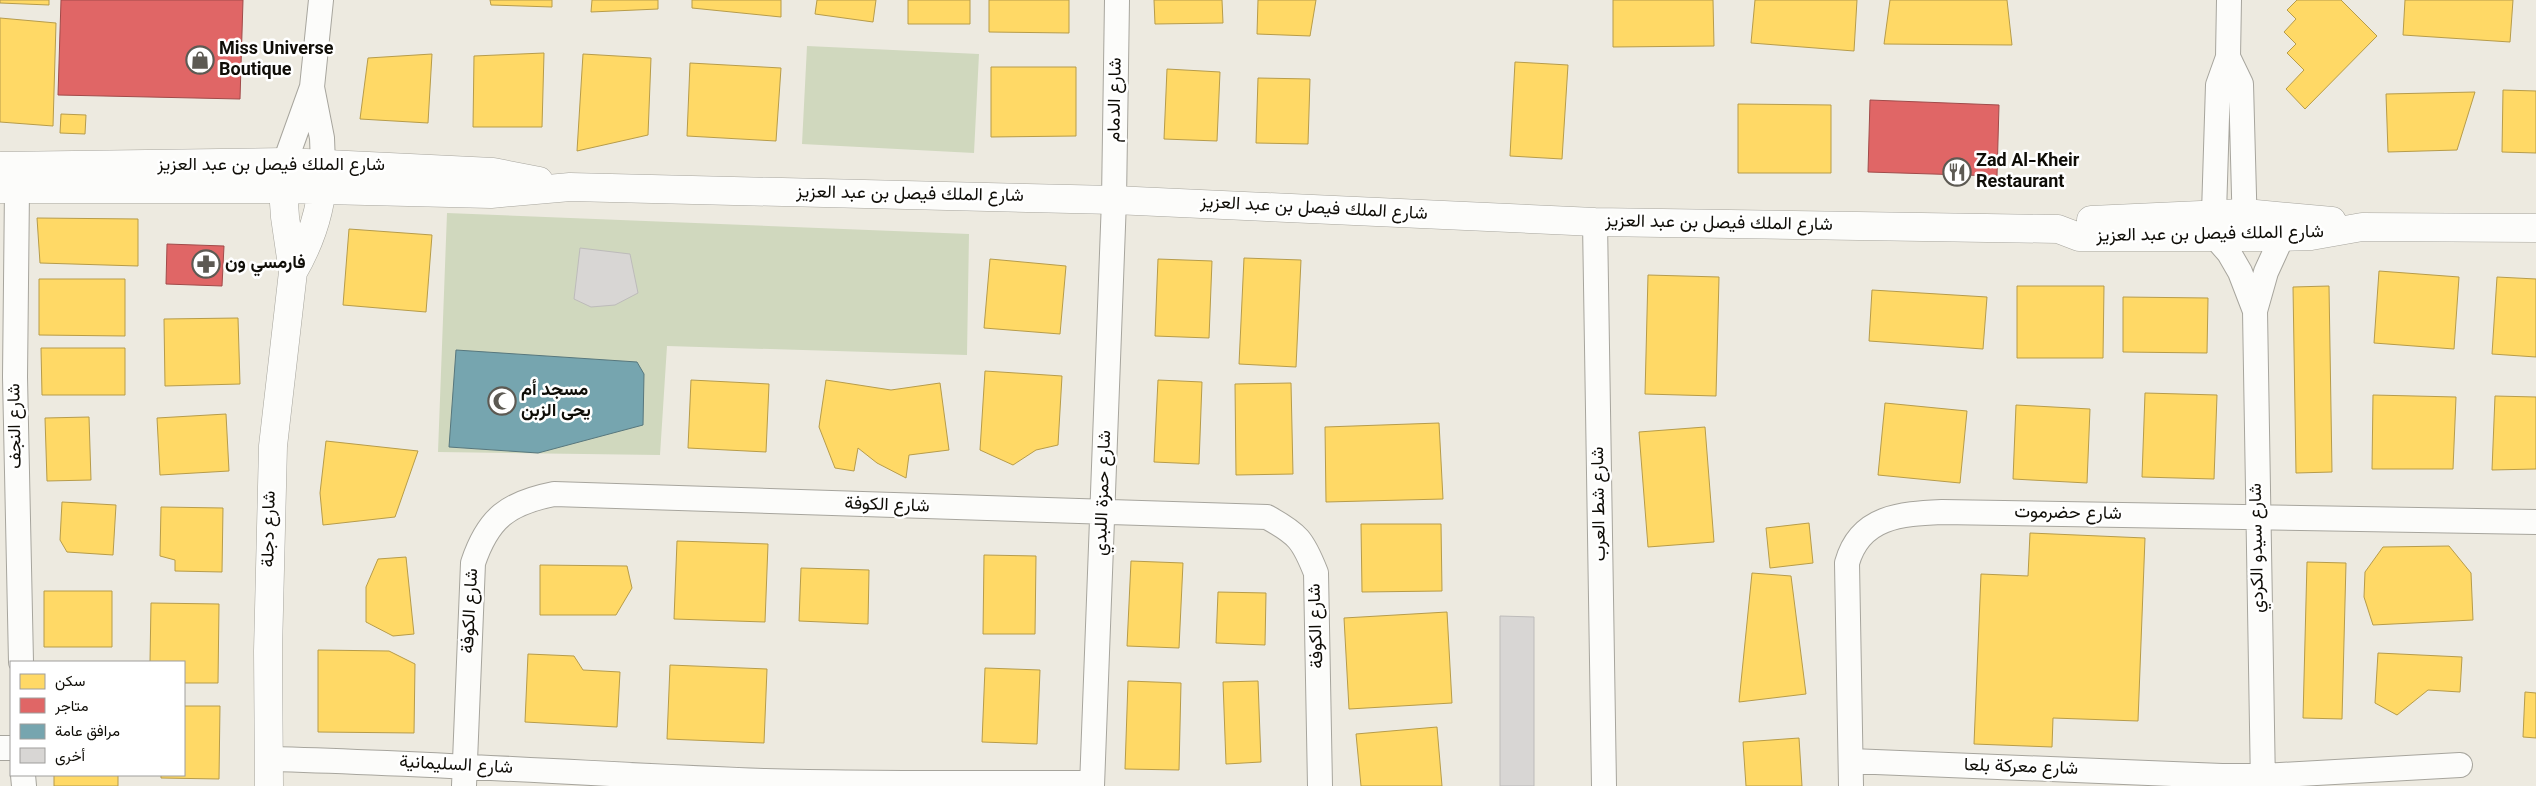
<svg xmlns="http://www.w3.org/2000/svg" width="2536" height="786" font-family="Georgia,Vazirmatn,serif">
<rect width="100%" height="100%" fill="#edeae0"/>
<!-- green -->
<path fill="#d0d8be" d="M807,46L979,54L974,153L802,144Z
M447,213L969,234L967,355L667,346L660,455L438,452Z"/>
<!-- homes -->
<path fill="#ffd966" stroke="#b79c4a" d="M0,0H49V5L0,3Z
M490,0H552V7L491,5Z
M592,0H658V9L591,12Z
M692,0H781V17L692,8Z
M817,0H876L873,22L815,14Z
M908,0H970V24H908Z
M989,0H1069V33L989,32Z
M1154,0H1222L1223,23L1155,24Z
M1258,0H1316L1310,36L1257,34Z
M1613,0H1713L1714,46L1613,47Z
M1755,0H1857L1854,51L1751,43Z
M1890,0H2007L2012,45L1884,44Z
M2297,0H2341L2377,36L2305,109L2286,89L2304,70L2287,53L2296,44L2284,32L2296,19L2287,10Z
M2405,0H2513L2510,42L2403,35Z
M0,18L56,23L53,126L0,122Z
M544,53L542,127H473L474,56Z
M432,54L428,123L360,119L368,58Z
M583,54L651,58L648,135L577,151Z
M1515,62L1568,65L1562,159L1510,156Z
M690,63L781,68L776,141L687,136Z
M991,67H1076V136L991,137Z
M1167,69L1220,72L1217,141L1164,139Z
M1258,78L1310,79L1308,144L1256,143Z
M2503,90L2536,91V153L2502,152Z
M2475,92L2457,150L2388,152L2386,94Z
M1738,104L1831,105V173H1738Z
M61,114L86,115L85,134L60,133Z
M37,218L138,219V266L40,263Z
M349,229L432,235L426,312L343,305Z
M1244,258L1301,260L1296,367L1239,364Z
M990,259L1066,266L1060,334L984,328Z
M1158,259L1212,261L1209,338L1155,336Z
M2379,271L2459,277L2454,349L2374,343Z
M1648,275L1719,277L1716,396L1645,394Z
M2497,277L2536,279V357L2492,354Z
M39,279H125V336L39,335Z
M2017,286H2104L2103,358H2017Z
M2329,286L2332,472L2296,473L2293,287Z
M1872,290L1987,297L1983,349L1869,341Z
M2123,297L2208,298L2207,353L2123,352Z
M238,318L240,384L165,386L164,319Z
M41,348H125V395H42Z
M985,371L1062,376L1058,445L1036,450L1013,465L980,450Z
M691,380L769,384L766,452L688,448Z
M826,380L891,390L940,383L949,450L909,455L906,478L877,463L858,448L854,471L835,468L819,427Z
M1158,380L1202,382L1199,464L1154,462Z
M1291,383L1293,474L1236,475L1235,384Z
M2145,393L2217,395L2214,479L2142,477Z
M2373,395L2456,397L2453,469H2372Z
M2495,396L2536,397V469L2492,470Z
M1885,403L1967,411L1960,483L1878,475Z
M2016,405L2090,409L2087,483L2013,479Z
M226,414L229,471L160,475L157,418Z
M89,417L91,480L47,481L45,418Z
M1439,423L1443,499L1326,502L1325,427Z
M1705,427L1714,542L1648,547L1639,432Z
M326,441L418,451L395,517L323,525L320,493Z
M62,502L116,505L113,555L67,552L60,540Z
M161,507L223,508L222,572L175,571V560L160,556Z
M1809,523L1813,563L1770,568L1766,528Z
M1361,524H1441L1442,591L1362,592Z
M2030,533L2145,538L2138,721L2053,718L2052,747L1974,744L1981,574L2028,576Z
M677,541L768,544L765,622L674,619Z
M2449,546L2471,573L2473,620L2373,625L2364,597L2365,572L2383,547Z
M984,555L1036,556L1035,634H983Z
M406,557L414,634L393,636L366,622V587L378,559Z
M1131,561L1183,563L1179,648L1127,646Z
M2307,562L2346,563L2342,719L2303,718Z
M540,565L627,566L632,588L616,615H540Z
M801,568L869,570L868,624L799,621Z
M1752,573L1791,576L1806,694L1739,702Z
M44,591H112V647H44Z
M1218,592L1266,593L1265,645L1216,643Z
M151,603L219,604L218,683H184V662H150Z
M1447,612L1452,703L1349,709L1344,618Z
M318,650L389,651L415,664L414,733L318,732Z
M2378,653L2462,657L2460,692L2428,690L2397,715L2375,703Z
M528,654L574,656L583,670L620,672L617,727L525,722Z
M670,665L767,669L764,743L667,739Z
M985,668L1040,670L1037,744L982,742Z
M1128,681L1181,683L1179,770L1125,769Z
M1258,681L1261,762L1226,764L1223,682Z
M2525,692L2536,693V738L2523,737Z
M184,706H220L219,779L161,778V775H184Z
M1437,727L1442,786H1361L1356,734Z
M1799,738L1802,786H1746L1743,742Z
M54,775H118V786H54Z"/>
<!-- shops -->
<path fill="#e06666" stroke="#a14b4a" d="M61,0H243L240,99L58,95Z
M1870,100L1999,105L1997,176L1868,172Z
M167,244L224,246L222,286L166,284Z"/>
<!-- public -->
<path fill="#76a5af" stroke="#57777d" d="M456,350L637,362L644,374L643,425L538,453L449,447Z"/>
<!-- building -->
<path fill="#d8d6d4" stroke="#bdbbba" d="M580,248L630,254L638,293L615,305L591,307L574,299Z
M1500,616L1534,617V786H1500Z"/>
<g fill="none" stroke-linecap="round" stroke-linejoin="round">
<!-- street casing -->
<g stroke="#a7a59d" stroke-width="26">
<path id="street" d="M2229,0L2228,57L2218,85L2214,213L2216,238L2229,253L2240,272L2255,311
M2228,57L2241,84L2245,232
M312,87L322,138L323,164
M285,162L312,87L321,0
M17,189L15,377L21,662
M1595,222L1604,786
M0,748H11
M270,759C435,763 600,775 765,781C874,784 983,783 1092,783
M1851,761L2222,776H2263L2460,765
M23,775L24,786
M464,786L473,563C488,518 508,503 554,494L1267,517C1298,534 1303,540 1316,573L1320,786
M1092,786L1114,200L1117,0
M1851,786L1847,563C1860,516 1901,514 1942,512L2536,522
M2263,786L2255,311L2266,272L2282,237"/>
</g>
<!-- secondary casing -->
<g stroke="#a7a59d" stroke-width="29">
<path id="secondary" d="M0,166L285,162L493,172L539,181
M0,189H283L491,194L570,187L1114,200L1595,222L2058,229L2079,237H2282L2311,236L2362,227L2536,228
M2091,220L2245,213L2332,221
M293,272C311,241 322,210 323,172
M269,786L268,651L273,446L293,272L285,217L283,189L285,162"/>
</g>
<!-- street -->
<use href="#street" stroke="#fcfcfa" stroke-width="24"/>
<!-- secondary -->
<use href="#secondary" stroke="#fcfcfa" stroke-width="28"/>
</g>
<!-- icons -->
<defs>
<g id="shop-ring" transform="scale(1.4375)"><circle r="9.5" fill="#fff" stroke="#5d5a53" stroke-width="1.5"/><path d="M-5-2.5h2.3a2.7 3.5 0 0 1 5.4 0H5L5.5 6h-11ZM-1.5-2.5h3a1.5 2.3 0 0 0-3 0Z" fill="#5d5a53"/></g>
<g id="restaurant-ring" transform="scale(1.4375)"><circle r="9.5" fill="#fff" stroke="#5d5a53" stroke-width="1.5"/><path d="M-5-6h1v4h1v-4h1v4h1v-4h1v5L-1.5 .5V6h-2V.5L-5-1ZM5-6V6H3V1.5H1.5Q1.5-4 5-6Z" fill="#5d5a53"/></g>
<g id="pharmacy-ring" transform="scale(1.4375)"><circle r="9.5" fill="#fff" stroke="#5d5a53" stroke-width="1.5"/><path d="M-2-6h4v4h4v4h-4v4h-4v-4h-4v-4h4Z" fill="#5d5a53"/></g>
<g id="mosque-ring" transform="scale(1.4375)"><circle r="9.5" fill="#fff" stroke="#5d5a53" stroke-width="1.5"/><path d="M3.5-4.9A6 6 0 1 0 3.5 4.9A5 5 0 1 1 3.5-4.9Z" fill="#5d5a53"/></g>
</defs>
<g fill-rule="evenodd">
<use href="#shop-ring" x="200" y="60"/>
<use href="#restaurant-ring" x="1957" y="172"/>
<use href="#pharmacy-ring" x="206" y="264"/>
<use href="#mosque-ring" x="502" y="401"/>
</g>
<g text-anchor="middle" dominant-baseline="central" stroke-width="5" stroke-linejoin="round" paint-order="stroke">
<!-- poi labels -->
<g font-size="18" font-weight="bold" fill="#0f0d07" stroke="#fff" text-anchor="start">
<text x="219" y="50">Miss Universe<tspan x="219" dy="21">Boutique</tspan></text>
<text x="1976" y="162">Zad Al-Kheir<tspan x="1976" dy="21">Restaurant</tspan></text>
<text x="225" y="264">فارمسي ون</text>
<text x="521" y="391">مسجد أم<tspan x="521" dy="21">يحى الزبن</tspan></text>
</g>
<!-- street labels -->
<g font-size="18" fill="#0f0d07" stroke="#fff">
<text transform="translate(1116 100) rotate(-89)">شارع الدمام</text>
<text x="271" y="166">شارع الملك فيصل بن عبد العزيز</text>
<text transform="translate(910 195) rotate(1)">شارع الملك فيصل بن عبد العزيز</text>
<text transform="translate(1314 209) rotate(3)">شارع الملك فيصل بن عبد العزيز</text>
<text transform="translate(1719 224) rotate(1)">شارع الملك فيصل بن عبد العزيز</text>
<text transform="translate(2210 235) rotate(-1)">شارع الملك فيصل بن عبد العزيز</text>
<text transform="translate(16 426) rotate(-91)">شارع النجف</text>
<text transform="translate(1104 493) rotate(-88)">شارع حمزة اللبدي</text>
<text transform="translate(1600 504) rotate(-91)">شارع شط العرب</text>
<text transform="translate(887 506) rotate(2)">شارع الكوفة</text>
<text transform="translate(2068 514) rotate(1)">شارع حضرموت</text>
<text transform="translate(270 529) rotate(-89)">شارع دجلة</text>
<text transform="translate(2258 548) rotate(-91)">شارع سيدو الكردي</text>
<text transform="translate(471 611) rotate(-87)">شارع الكوفة</text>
<text transform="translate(1317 626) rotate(-92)">شارع الكوفة</text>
<text transform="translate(456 766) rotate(3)">شارع السليمانية</text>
<text transform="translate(2021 768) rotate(2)">شارع معركة بلعا</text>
</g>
</g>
<!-- legend -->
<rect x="10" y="661" width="175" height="115" fill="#ffffff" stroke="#9f9e9c"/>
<rect x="20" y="674" width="25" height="15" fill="#ffd966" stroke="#9f9e9c"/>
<text x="55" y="686" font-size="15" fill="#0f0d07">سكن</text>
<rect x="20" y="698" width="25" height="15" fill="#e06666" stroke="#9f9e9c"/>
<text x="55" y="711" font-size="15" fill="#0f0d07">متاجر</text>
<rect x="20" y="724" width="25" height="15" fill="#76a5af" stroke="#9f9e9c"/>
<text x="55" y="736" font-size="15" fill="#0f0d07">مرافق عامة</text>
<rect x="20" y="748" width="25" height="15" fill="#d8d6d4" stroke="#9f9e9c"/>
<text x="55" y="761" font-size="15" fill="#0f0d07">أخرى</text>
</svg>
